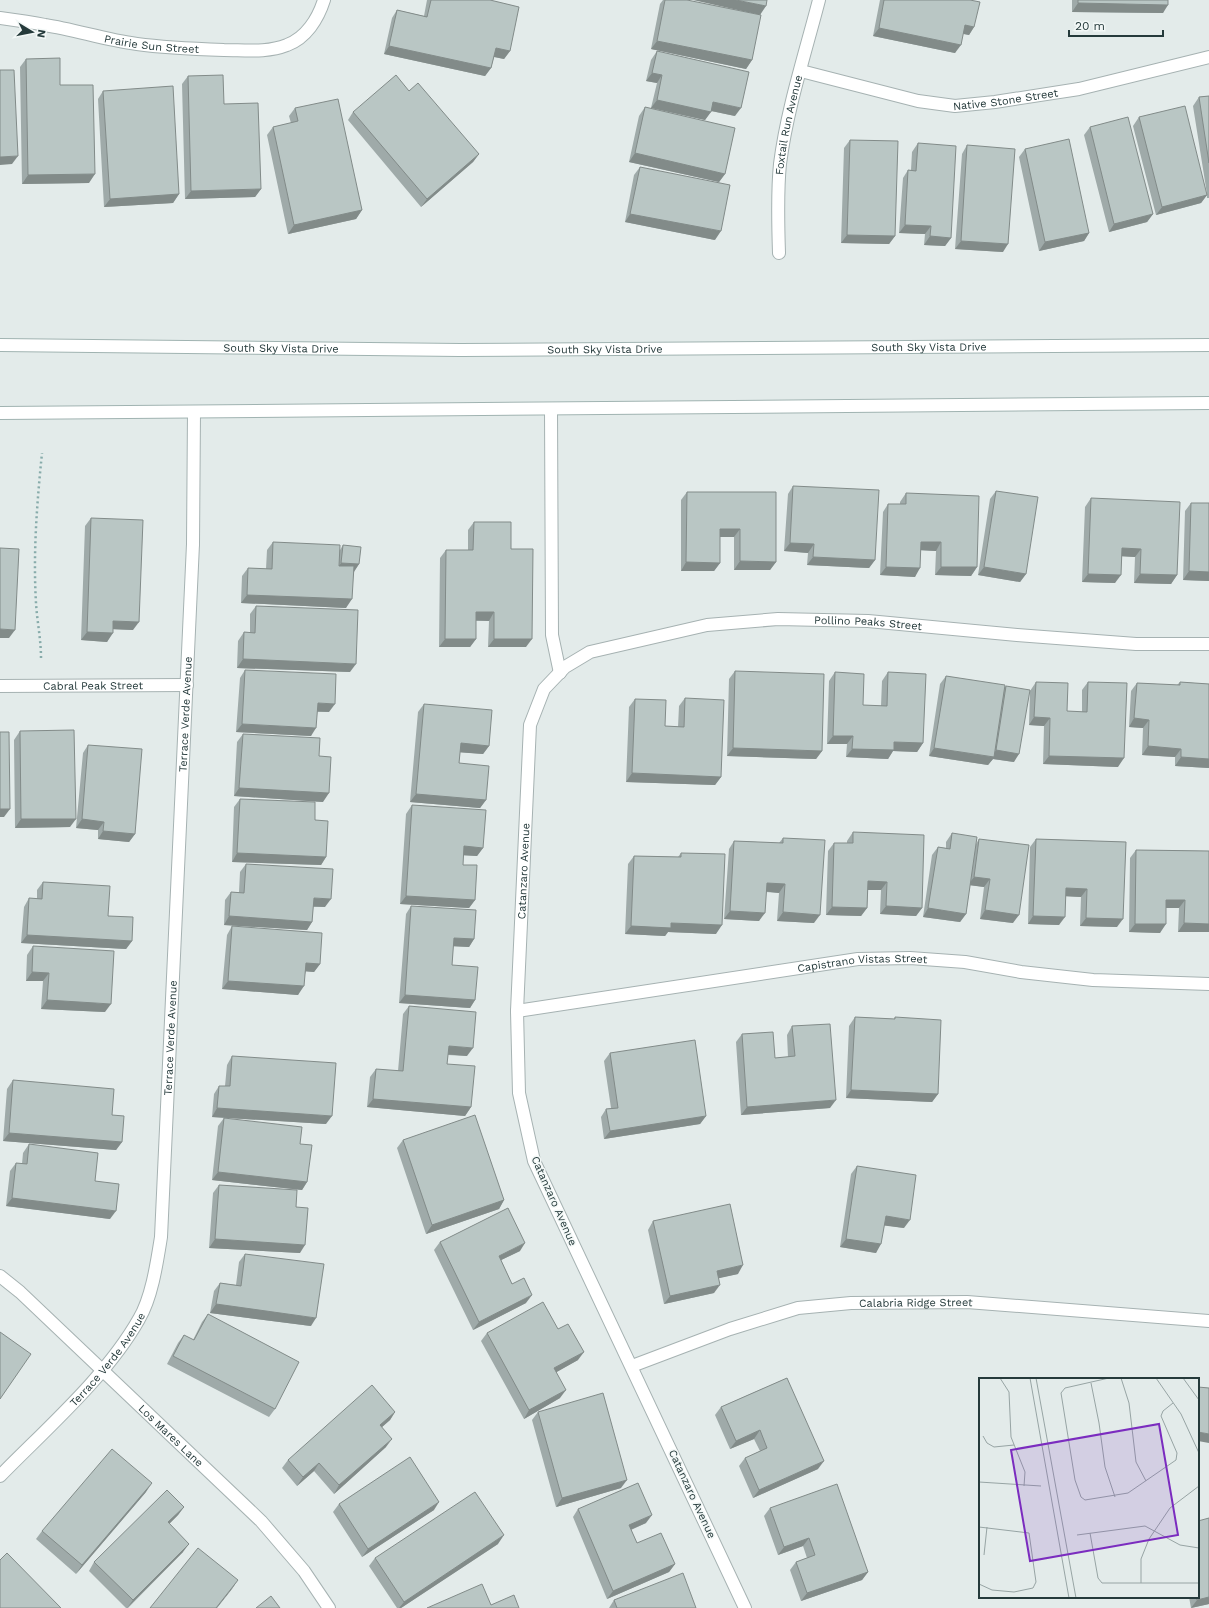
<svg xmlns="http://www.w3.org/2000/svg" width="1209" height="1608" font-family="'Work Sans',sans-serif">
<rect width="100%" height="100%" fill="#e3ebea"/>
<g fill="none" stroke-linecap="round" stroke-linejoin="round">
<!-- service casing -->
<g stroke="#a6b2b2" stroke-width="14">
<path id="service" d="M551,409L552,635L560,673
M193,544L194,412"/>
</g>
<!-- minor casing -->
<g stroke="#a6b2b2" stroke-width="14">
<g id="minor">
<path id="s1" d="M0,18C15,20 30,22 45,25C76,30 106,40 137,44C166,48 195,49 224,50C245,50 267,53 287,45C306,38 318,19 324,0"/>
<path id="s2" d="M801,71L918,101L955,106L995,102L1079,89L1209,57"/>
<path id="s3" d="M779,253C778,223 777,193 780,164C787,109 805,54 819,0"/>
<path id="s4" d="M0,686L187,685"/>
<path id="s5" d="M517,1011L858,959L910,958L965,962L1021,972L1093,980L1209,984"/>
<path id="s6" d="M0,1276L20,1292L261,1521L304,1571L329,1608"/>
<path id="s7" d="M632,1366L730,1329L798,1308L851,1303L967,1302L1209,1321"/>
<path id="s8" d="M0,1476C46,1429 107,1376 139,1319C152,1297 157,1262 161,1237L193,544"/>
<path id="s9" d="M745,1608L534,1161L519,1093L517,1011L530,725L544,689L565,667L590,652L707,625L778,619L868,621L1017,635L1136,644H1209"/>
</g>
</g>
<!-- secondary casing -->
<g stroke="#a0b3b1" stroke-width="14">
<g id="secondary">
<path id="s10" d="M0,345L460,350L1209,345"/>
<path d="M0,413L1209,403"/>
</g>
</g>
<!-- path -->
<path stroke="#87abaa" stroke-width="2.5" stroke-dasharray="2 3" stroke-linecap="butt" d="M41,658C41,639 37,621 36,603C33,552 37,503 42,453"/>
<!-- service -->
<use href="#service" stroke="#fff" stroke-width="12"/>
<!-- minor -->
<use href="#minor" stroke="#fff" stroke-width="12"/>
<!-- secondary -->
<use href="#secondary" stroke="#fff" stroke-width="12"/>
</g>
<!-- wall -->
<path fill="#9faaa9" d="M427,0H490L510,51L504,59L494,57L491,68L485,76L384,54L392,18L397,10L424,16Z
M663,0H687L752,60L746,69L651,49L660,4Z
M880,0H970L974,27L969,35L963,34L955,53L873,36Z
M1072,0H1168L1163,13L1072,12Z
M657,51L735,116L711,111L705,120L651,108L657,83L646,81L651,60Z
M26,59L60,85L89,183L22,184L20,67Z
M188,76L224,104L261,189L255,197L185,199L182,84Z
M103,91L179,194L173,203L104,207L98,99Z
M409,91L479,154L473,162L421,207L348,120L353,112Z
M1209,96V198H1207V195L1201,203L1156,215L1133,126L1139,117L1207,194L1193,106L1199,97Z
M645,107L725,174L719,182L629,162L639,116Z
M295,108L362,210L356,219L288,234L267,135L273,127L291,123L289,116Z
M1090,127L1153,214L1147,222L1109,232L1084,135Z
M850,140L895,236L889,244L841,243L844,148Z
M918,143L951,238L945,246L924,245L925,234L899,233L903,178L908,170H911L912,152Z
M967,145L1003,252L955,249L962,154Z
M1025,149L1089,233L1084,241L1039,251L1019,157Z
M640,167L715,240L625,222L634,175Z
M793,486L875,560L869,568L807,565L808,553L784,551L788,494Z
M996,491L1026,574L1020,582L978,575L990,499Z
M687,492H776V562L770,570H734V537H720V563L714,571H681V500Z
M906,493L977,567L971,576L935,575L936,551L921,550L915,577L880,575L883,512L888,504H900V502Z
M1091,498L1177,575L1171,584L1134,583L1135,557L1122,556L1115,583L1082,582L1085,507Z
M1191,503H1209V581L1183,580L1185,511Z
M91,518L133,630L113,629L107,642L81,640L85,526Z
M474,522L511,549L526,647H488L489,621H476V639L470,647H439L440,558L446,550H468V530Z
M273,542L340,550L343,545L359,564L354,572L346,608L241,603L242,576L248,568L266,569L267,550Z
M256,606L350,672L237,668L238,641L244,632L250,633V614Z
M245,670L329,712H317L311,736L236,732L240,678Z
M735,671L822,751L816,759L727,756L729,679Z
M835,672L863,705L881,706L882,681L888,672L923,743L917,752L893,751L888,759L846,757L847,744H827L829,681Z
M946,676L1004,688L1006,686L1014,762L993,759L988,765L929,756L940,684Z
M1036,682L1067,711L1082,712V690L1088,682L1118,767L1043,764L1044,726L1029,725L1030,691Z
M1180,682L1209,684V768L1175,766V757L1142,755L1143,728L1129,727L1131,691L1137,683L1177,685Z
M685,698L721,777L715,785L626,782L629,707L635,699L665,726L678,727L679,706Z
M424,704L489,746L483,754L460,752L459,763L486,800L480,808L410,802L418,712Z
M20,731L70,827L15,828L14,740Z
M243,734L319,756L323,802L234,796L237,742Z
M88,745L135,834L129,842L98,839V830L76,828L83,753Z
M240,799L315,820L326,857L321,865L232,862L234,807Z
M412,805L483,848L477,856L463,855V865L475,900L469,908L400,904L406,814Z
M853,832L922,908L916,916L880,914L881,890H868L867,908L861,916L826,915L828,851L834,843H847V841Z
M952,833L976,844L979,839L1013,923L980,919L984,887L970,885L966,914L960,922L923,917L932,855L938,847L946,848V842Z
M783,838L814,923L777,921L779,893L766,892L759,921L724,919L729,849L734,841L779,843Z
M1036,839L1126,842L1117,927L1080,926L1081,897L1066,896L1059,925L1028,924L1030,847Z
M1136,850L1209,851V932H1178L1179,908H1166L1160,933L1129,932L1130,858Z
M681,853L716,934L668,932L665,936L625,934L628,864L634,856L678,857Z
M246,864L325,907H313L312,922L307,930L224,925L225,900L231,892H239L240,872Z
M43,882L108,916L132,941L126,949L21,943L24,907L29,898L37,899V890Z
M411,906L474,939L469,947L453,946L452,965L475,1000L470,1008L399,1003L406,914Z
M232,926L320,964L314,972L306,971L298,995L222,989L227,935Z
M33,946L105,1012L41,1009L43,981H26L27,955Z
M409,1006L467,1056L448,1055L447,1064L471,1107L465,1116L367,1107L370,1077L376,1069L398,1071L403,1014Z
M855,1017L894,1019L895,1017L938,1094L932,1102L846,1098L849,1026Z
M792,1026L830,1108L741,1115L736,1042L742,1034L775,1058L788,1057L787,1035Z
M610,1053L706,1116L700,1124L604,1139L601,1117L606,1109L611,1108L604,1061Z
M232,1056L326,1124L212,1117L214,1094L219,1086H225L227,1065Z
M13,1080L112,1115L122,1142L116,1150L3,1141L7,1089Z
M224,1118L300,1144L307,1182L302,1190L212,1180L218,1126Z
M403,1140L504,1200L499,1209L426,1234L397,1148Z
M29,1144L95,1181L110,1219L6,1206L10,1171L16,1163L22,1164L23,1153Z
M857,1166L904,1228L884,1225L876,1253L840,1247L851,1174Z
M219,1185L296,1207L300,1253L209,1248L213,1193Z
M653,1221L738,1274L718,1278L714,1293L664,1304L648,1230Z
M440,1242L520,1251L501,1260L512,1284L526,1303L473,1330L434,1250Z
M245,1254L311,1326L210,1313L214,1291L220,1283L236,1285L239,1262Z
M208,1314L275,1409L269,1417L167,1364L178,1343L184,1335L193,1340L202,1322Z
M558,1329L578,1360L556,1372L560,1398L524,1419L481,1341L487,1333Z
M787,1378L818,1469L753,1498L739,1466L745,1458L760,1451L754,1439L730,1449L715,1415L721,1407Z
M395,1412L390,1420L382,1427L386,1447L334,1494L314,1471L297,1486L282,1468L288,1460Z
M538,1412L621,1488L556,1507L532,1420Z
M146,1492L76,1574L36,1539L42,1531Z
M339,1504L434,1510L362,1557L333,1512Z
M184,1507L178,1515L169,1524L183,1552L128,1608H126L89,1571L94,1562Z
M770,1508L868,1572L862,1580L801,1601L790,1570L796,1562L807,1558L803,1546L778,1555L764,1516Z
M578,1509L646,1523L631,1530L637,1543L675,1564L669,1572L607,1599L573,1517Z
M1209,1518V1604L1191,1608L1189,1597H1198Z
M498,1544L401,1608H397L369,1566L375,1558Z
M614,1600L696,1608H609Z"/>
<!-- shaded-wall -->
<path fill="#828b89" d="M693,0H736L766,6L760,15Z
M1078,3L1168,5L1163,13L1072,12Z
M965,25L974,27L969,35L960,33Z
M879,28L961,45L955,53L873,36Z
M657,41L752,60L746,69L651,49Z
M389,46L491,68L485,76L384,54Z
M496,48L510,51L504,59L490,56Z
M652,73L662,75L657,83L646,81Z
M657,100L711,112L705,120L651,108Z
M713,102L741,108L735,116L707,110Z
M635,153L725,174L719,182L629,162Z
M479,154L473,162L421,207L427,199Z
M18,156L12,164L0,165V157Z
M95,174L89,183L22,184L28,175Z
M261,189L255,197L185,199L191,191Z
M179,194L173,203L104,207L110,199Z
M1207,195L1201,203L1156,215L1162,207Z
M362,210L356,219L288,234L294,225Z
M630,214L721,231L715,240L625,222Z
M1153,214L1147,222L1109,232L1114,224Z
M905,225L931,226L925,234L899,233Z
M1089,233L1084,241L1039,251L1045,242Z
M847,235L895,236L889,244L841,243Z
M930,236L951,238L945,246L924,245Z
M961,241L1008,244L1003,252L955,249Z
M720,529H740L734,537H715Z
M921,542H941L936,551L916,550Z
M790,543L814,544L808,553L784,551Z
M1122,548L1141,549L1135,557L1116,556Z
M813,557L875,560L869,568L807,565Z
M740,561L776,562L770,570H734Z
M686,562L720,563L714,571H681Z
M341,563L359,564L353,573L335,571Z
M886,567L920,568L915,577L880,575Z
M941,567H977L971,576L935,575Z
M984,567L1026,574L1020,582L978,575Z
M1189,571L1209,572V581L1183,580Z
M1088,574L1121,575L1115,583L1082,582Z
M1140,574L1177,575L1171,584L1134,583Z
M247,595L352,599L346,608L241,603Z
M476,612H494L489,621L471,620Z
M113,621L139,622L133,630L108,629Z
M0,629L15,630L9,638H0Z
M87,632L113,633L107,642L81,640Z
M445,639H476L470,647H439Z
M494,639H532L526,647H488Z
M243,659L356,664L350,672L237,668Z
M318,703L335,704L329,712L312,711Z
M1034,717L1050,718L1044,726L1029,725Z
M1134,718L1149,720L1143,728L1129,727Z
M242,724L316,728L311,736L236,732Z
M833,736H853L847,744H827Z
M894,742L923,743L917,752L893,751L888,759L846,757L852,749Z
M461,743L489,746L483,754L455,752Z
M1148,746L1181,749L1175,757L1142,755Z
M733,748L822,751L816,759L727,756Z
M934,748L992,757L996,750L1019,754L1014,762L993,759L988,765L929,756Z
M1049,756L1124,758L1118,767L1043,764Z
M1181,757L1209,759V768L1175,766Z
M632,773L721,777L715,785L626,782Z
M239,788L329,793L323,802L234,796Z
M416,794L486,800L480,808L410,802Z
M0,809H10L4,817H0Z
M21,819H76L70,827L15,828Z
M82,819L104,822L98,830L76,828Z
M103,831L135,834L129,842L98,839Z
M464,846L483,848L477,856L458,855Z
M237,853L326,857L321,865L232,862Z
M974,877L990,879L984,887L968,885Z
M868,881L887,882L881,890H862Z
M767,883L785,884L779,893L761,891Z
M1066,888L1087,889L1081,897L1060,896Z
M406,896L475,900L469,908L400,904Z
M314,898L331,899L325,907L308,906Z
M1166,900H1185L1179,908H1160Z
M886,906L922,908L916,916L880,914Z
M832,907L867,908L861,916L826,915Z
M928,908L966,914L960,922L923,917Z
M985,910L1019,915L1013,923L980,919Z
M730,911L765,913L759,921L724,919Z
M783,912L820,915L814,923L777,921Z
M229,916L312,922L307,930L224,925Z
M1033,916L1065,917L1059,925L1028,924Z
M1086,918L1123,919L1117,927L1080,926Z
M671,923L722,925L716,934L668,932L665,936L625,934L631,926Z
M1184,923L1209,924V932H1178Z
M1135,924H1166L1160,933L1129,932Z
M27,935L132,941L126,949L21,943Z
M454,938L474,939L469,947L448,946Z
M306,963L320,964L314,972L300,971Z
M32,972L49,973L43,981H26Z
M228,981L304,986L298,995L222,989Z
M405,995L475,1000L470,1008L399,1003Z
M47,1000L111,1004L105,1012L41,1009Z
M449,1046L473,1048L467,1056L443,1054Z
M851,1090L938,1094L932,1102L846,1098Z
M373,1099L471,1107L465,1116L367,1107Z
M836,1100L830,1108L741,1115L747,1107Z
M217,1108L332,1116L326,1124L212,1117Z
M706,1116L700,1124L604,1139L610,1131Z
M9,1133L122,1142L116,1150L3,1141Z
M218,1172L307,1182L302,1190L212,1180Z
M12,1198L116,1211L110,1219L6,1206Z
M504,1200L499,1209L426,1234L432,1225Z
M886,1216L910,1220L904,1228L880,1225Z
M215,1239L305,1245L300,1253L209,1248Z
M846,1239L881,1244L876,1253L840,1247Z
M525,1243L520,1251L493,1264L499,1256Z
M743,1265L738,1274L711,1280L717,1271Z
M720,1285L714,1293L664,1304L670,1296Z
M532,1295L526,1303L473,1330L479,1322Z
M216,1304L316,1318L311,1326L210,1313Z
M584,1352L578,1360L548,1377L554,1368Z
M566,1390L560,1398L524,1419L529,1410Z
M395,1412L390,1420L374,1434L380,1425Z
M760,1430L754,1439L730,1449L736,1441Z
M1198,1432L1209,1434V1443L1198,1441Z
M392,1439L386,1447L334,1494L339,1485Z
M824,1461L818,1469L753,1498L759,1490Z
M319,1463L314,1471L297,1486L303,1477Z
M627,1480L621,1488L556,1507L562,1498Z
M152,1483L146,1492L76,1574L82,1565Z
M439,1502L434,1510L362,1557L368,1549Z
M184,1507L178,1515L162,1531L168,1522Z
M652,1515L646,1523L623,1533L629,1525Z
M504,1535L498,1544L401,1608H399L404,1602Z
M809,1538L803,1546L778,1555L784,1547Z
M189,1544L183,1552L127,1608L133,1600Z
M675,1564L669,1572L607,1599L613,1591Z
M868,1572L862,1580L801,1601L807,1593Z
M238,1580L232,1589L217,1608H216Z
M1209,1597V1604L1191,1608L1197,1600Z"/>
<!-- building -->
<path fill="#b9c6c4" stroke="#828b89" d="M431,0H490L519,7L510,51L496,48L491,68L389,46L397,10L427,17Z
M665,0H687L761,15L752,60L657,41Z
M736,0H767L766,6Z
M884,0H970L980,2L974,27L965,25L961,45L879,28Z
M1078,0H1168V5L1078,3Z
M657,51L749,72L741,108L713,102L711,112L657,100L662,75L652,73Z
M60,58V85H93L95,174L28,175L26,59Z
M0,70H14L18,156L0,157Z
M223,75L224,104L258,103L261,189L191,191L188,76Z
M396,75L409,91L418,83L479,154L427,199L353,112Z
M173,86L179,194L110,199L103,91Z
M1209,96V163L1199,97Z
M338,99L362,210L294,225L273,127L298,121L295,108Z
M1185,106L1207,195L1162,207L1139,117Z
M645,107L735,128L725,174L635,153Z
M1128,117L1153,214L1114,224L1090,127Z
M1069,139L1089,233L1045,242L1025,149Z
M850,140L898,141L895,236L847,235Z
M918,143L956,146L951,238L930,236L931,226L905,225L908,170L916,171Z
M967,145L1015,149L1008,244L961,241Z
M640,167L730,185L721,231L630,214Z
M793,486L879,490L875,560L813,557L814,544L790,543Z
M996,491L1038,497L1026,574L984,567Z
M687,492H776V562L740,561V529H720V563L686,562Z
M906,493L979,496L977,567H941V542H921L920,568L886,567L888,504H906Z
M1091,498L1180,502L1177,575L1140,574L1141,549L1122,548L1121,575L1088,574Z
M1191,503H1209V572L1189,571Z
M91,518L143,520L139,622L113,621V633L87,632Z
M474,522H511V549H533L532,639H494V612H476V639H445L446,550H473Z
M273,542L340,545L339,566H354L352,599L247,595L248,568L272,569Z
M343,545L361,547L359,564L341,563Z
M0,548L19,549L15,630L0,629Z
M256,606L358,610L356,664L243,659L244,632L255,633Z
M245,670L336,674L335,704L318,703L316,728L242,724Z
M735,671L824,674L822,751L733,748Z
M835,672L864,674L863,705L887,706L888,672L926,674L923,743L894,742V750L852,749L853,736H833Z
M946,676L1005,685L994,757L934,748Z
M1036,682L1068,683L1067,711L1087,712L1088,682L1127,683L1124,758L1049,756L1050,718L1034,717Z
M1180,682L1209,684V759L1181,757V749L1148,746L1149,720L1134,718L1137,683L1180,685Z
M1006,686L1030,690L1019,754L996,750Z
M685,698L724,700L721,777L632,773L635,699L666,700L665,726L684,727Z
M424,704L492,710L489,746L461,743L459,763L489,766L486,800L416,794Z
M74,730L76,819H21L20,731Z
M0,732H9L10,809H0Z
M243,734L320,738L319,756L331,757L329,793L239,788Z
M88,745L142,749L135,834L103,831L104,822L82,819Z
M240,799L315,802V820L328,821L326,857L237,853Z
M412,805L486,810L483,848L464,846L463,865H477L475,900L406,896Z
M853,832L924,835L922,908L886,906L887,882L868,881L867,908L832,907L834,843H853Z
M952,833L977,837L966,914L928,908L938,847L950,849Z
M783,838L825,840L820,915L783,912L785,884L767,883L765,913L730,911L734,841L783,843Z
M979,839L1029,845L1019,915L985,910L990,879L974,877Z
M1036,839L1126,842L1123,919L1086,918L1087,889L1066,888L1065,917L1033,916Z
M1136,850L1209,851V924L1184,923L1185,900H1166V924H1135Z
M681,853L725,854L722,925L671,923V928L631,926L634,856L681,857Z
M246,864L333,869L331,899L314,898L312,922L229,916L231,892L244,893Z
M43,882L110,886L108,916L133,917L132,941L27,935L29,898L42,899Z
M411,906L476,910L474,939L454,938L452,965L478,967L475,1000L405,995Z
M232,926L322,933L320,964L306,963L304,986L228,981Z
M33,946L114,951L111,1004L47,1000L49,973L32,972Z
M409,1006L476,1012L473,1048L449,1046L447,1064L475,1066L471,1107L373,1099L376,1069L403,1071Z
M855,1017L895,1019V1017L941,1020L938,1094L851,1090Z
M830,1024L836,1100L747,1107L742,1034L773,1032L775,1058L795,1056L792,1026Z
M695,1040L706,1116L610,1131L606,1109L618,1108L610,1053Z
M232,1056L336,1063L332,1116L217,1108L219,1086H230Z
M13,1080L114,1089L112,1115L124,1116L122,1142L9,1133Z
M475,1115L504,1200L432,1225L403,1140Z
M224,1118L302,1127L300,1144L312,1145L307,1182L218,1172Z
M29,1144L98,1153L95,1181L119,1184L116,1211L12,1198L16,1163L27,1164Z
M857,1166L916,1175L910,1220L886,1216L881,1244L846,1239Z
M219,1185L297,1190L296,1207L308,1208L305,1245L215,1239Z
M730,1204L743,1265L717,1271L720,1285L670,1296L653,1221Z
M508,1208L525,1243L499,1256L512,1284L524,1278L532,1295L479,1322L440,1242Z
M245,1254L324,1264L316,1318L216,1304L220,1283L241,1286Z
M543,1302L558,1329L568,1324L584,1352L554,1368L566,1390L529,1410L487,1333Z
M208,1314L299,1362L275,1409L173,1356L184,1335L194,1340Z
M0,1332L31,1354L0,1399Z
M787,1378L824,1461L759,1490L745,1458L767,1448L760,1430L736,1441L721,1407Z
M372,1385L395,1412L380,1425L392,1439L339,1485L319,1463L303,1477L288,1460Z
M1198,1387L1209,1388V1434L1198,1432Z
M603,1393L627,1480L562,1498L538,1412Z
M112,1449L152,1483L82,1565L42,1531Z
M410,1457L439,1502L368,1549L339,1504Z
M638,1483L652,1515L629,1525L637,1543L661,1533L675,1564L613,1591L578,1509Z
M837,1484L868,1572L807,1593L796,1562L815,1555L809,1538L784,1547L770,1508Z
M167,1490L184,1507L168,1522L189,1544L133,1600L94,1562Z
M475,1492L504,1535L404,1602L375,1558Z
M1209,1518V1597L1197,1600L1196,1597H1198V1521Z
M198,1548L238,1580L216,1608H150Z
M7,1553L61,1608H0V1560Z
M683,1573L696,1608H617L614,1600Z
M482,1584L491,1605L514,1595L519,1608H427Z
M271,1596L280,1608H256Z"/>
<g text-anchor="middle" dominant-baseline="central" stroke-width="3" stroke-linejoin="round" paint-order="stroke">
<!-- street labels -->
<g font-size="11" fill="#253a3b" stroke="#f3f8f7">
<text stroke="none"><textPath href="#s1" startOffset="154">Prairie Sun Street</textPath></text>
<text stroke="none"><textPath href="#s2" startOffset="209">Native Stone Street</textPath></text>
<text stroke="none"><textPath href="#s3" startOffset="129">Foxtail Run Avenue</textPath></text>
<text stroke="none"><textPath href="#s10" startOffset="281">South Sky Vista Drive</textPath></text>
<text stroke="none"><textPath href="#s10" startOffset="929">South Sky Vista Drive</textPath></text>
<text stroke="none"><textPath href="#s10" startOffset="605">South Sky Vista Drive</textPath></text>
<text stroke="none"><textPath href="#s9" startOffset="1312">Pollino Peaks Street</textPath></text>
<text stroke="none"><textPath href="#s4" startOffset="93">Cabral Peak Street</textPath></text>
<text stroke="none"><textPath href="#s8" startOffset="819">Terrace Verde Avenue</textPath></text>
<text stroke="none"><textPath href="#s9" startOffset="786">Catanzaro Avenue</textPath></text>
<text stroke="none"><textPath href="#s5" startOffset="349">Capistrano Vistas Street</textPath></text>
<text stroke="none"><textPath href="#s8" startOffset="495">Terrace Verde Avenue</textPath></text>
<text transform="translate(554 1201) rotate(66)">Catanzaro Avenue</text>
<text stroke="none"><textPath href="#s7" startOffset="294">Calabria Ridge Street</textPath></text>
<text stroke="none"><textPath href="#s8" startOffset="159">Terrace Verde Avenue</textPath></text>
<text stroke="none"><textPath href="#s6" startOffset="234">Los Mares Lane</textPath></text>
<text transform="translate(692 1494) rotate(65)">Catanzaro Avenue</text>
</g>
</g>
<!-- overview -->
<g transform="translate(979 1378)">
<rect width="220" height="220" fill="#e3ebea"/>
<path fill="none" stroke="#97a4a4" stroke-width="1" d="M21,0L30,14L32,59L46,94L45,108M51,0L90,220M57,0L97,220M130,0L86,10L82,15L96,102L102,119L106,122L149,115L197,82L198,75L182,38L184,33L194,25M142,0L150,25L157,84L167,103M177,0L202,36L220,75M204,0L220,22M112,5L120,45L126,89L136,119M4,58L8,65L15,69L35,67M0,104L62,108M0,149L50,155L57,204L54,210L35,214L13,212L0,206M111,155L119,200L123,205H220M98,157L166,148L201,167L220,170M5,177L8,149M162,205V181L170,161L191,130L220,108"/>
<path fill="#7b2cbf" fill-opacity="0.15" stroke="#7b2cbf" stroke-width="2" d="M180,46L199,157L51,183L32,72Z"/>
<rect width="220" height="220" fill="none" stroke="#253a3b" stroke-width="2"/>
</g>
<!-- north arrow -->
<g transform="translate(32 32) rotate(100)" stroke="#f3f8f7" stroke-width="3" paint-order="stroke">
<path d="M0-3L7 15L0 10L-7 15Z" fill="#253a3b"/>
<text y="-6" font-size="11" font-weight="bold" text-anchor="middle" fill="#253a3b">N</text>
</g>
<!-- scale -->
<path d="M1069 30v6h94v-6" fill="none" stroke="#253a3b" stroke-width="2"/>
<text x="1075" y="30" font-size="12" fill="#253a3b" stroke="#f3f8f7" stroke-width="3" paint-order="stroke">20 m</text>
</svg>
